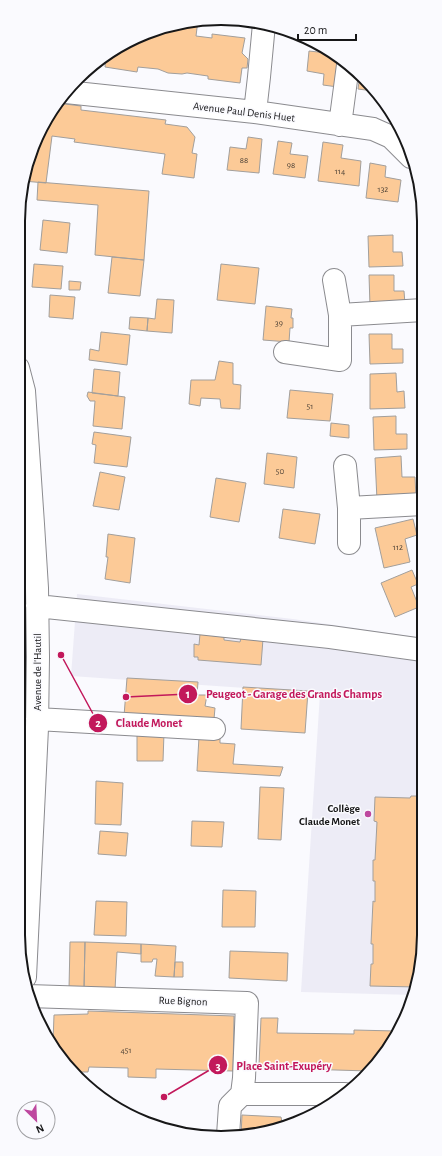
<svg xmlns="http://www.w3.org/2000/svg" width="442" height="1156" font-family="'Alegreya Sans',sans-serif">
<rect width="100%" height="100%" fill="#fafafe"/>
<!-- built -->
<path fill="#edecf6" d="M77,594L293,619L423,638L424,935L417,988L414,995L301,992L320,693L71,676Z"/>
<!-- building -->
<path fill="#fcca97" stroke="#a29f9c" d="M195,20H198L196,36L212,38V34L245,38L242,53L248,59L247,68H242L240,83L208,79V76L187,73L182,74L168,73L158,69L138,67L137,72L105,67L106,57L120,45Z
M309,51L336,54L342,60L338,87L323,85L324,74L307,71Z
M360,75L374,87L373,91L358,89Z
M57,103L81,106V110L166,120L165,124L187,127L195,137L192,153L197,154L194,178L162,174L165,154L74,142L75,139L52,136L46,183L23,181L25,168L55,108H56Z
M248,137L262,139L259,173L227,170L230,147L246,149Z
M278,141L292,143L290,154L308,156L305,178L273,174Z
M323,142L343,145L341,158L361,161L359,186L318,181Z
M370,163L386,166L385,177L401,180L398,202L366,198Z
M38,182L149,191L144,260L95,255L98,205L37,200Z
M43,220L70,223L67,253L40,250Z
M393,235V252H402L403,266L369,267L368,236Z
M112,257L144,260L140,296L108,293Z
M34,264L63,266L61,289L32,287Z
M221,264L259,268L255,304L217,300Z
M369,275H394V291H404L405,304L370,306Z
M69,281L81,282L80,290H69Z
M50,295L75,297L73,319L49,317Z
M157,299L174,300L172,333L147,331L148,318L155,319Z
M266,306L292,309L291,318H293V328H290L289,342L263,340Z
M130,317L148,318L147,331L129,329Z
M101,332L130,335L127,365L89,360L90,349L99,351Z
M369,334H392V349H403V363L370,364Z
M219,361L233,363V384L241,385L240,409L221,408L220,399L201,398L200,406L189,404L191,380H215Z
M94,369L120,372L118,396L92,393Z
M396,373L397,392L404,391L405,408L370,409V374Z
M290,390L333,394L330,421L287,418Z
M88,392L125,397L122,429L93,426L95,401H90L87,396Z
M396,416V434H407V449L374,450L373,417Z
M331,423L349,425V438L330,436Z
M94,432L131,437L127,467L94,463L96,445L92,444Z
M267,453L297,457L294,488L264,484Z
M401,456L402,477H415L416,498L377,500L375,458Z
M100,472L125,477L119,510L93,506Z
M216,478L246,483L239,522L210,517Z
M283,509L320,514L315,544L279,538Z
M413,519L417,535L405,539L410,562L384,568L375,528Z
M108,534L135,538L130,583L105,579L108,557H106Z
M412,570L418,584L411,587L419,607L395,617L381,583Z
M200,634L224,637V640L240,642L241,638L263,639L261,665L198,660V657H194V644L199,645Z
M127,678L198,682L197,695H207L205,706L215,708L214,719L124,716Z
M243,687L308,691L305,733L241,729Z
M137,733H164L163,761H137Z
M199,737L220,738V743L235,744L233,764L283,767L280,776L197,771Z
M96,781L123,783L121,825L95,824Z
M260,787L284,788L281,840L258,839Z
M411,796H420L422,798H424V882H421L420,910H424V935L423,941H419V956H421L417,987L370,986L371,964H373V944H371L373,901L375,902V881H373V860H375L377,822L374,821L375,797L410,798Z
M192,821L224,822L222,847L191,846Z
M100,831L128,833L126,856L98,854Z
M223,890L256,891L255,927H222Z
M96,901L127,902L126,936L94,935Z
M70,942H85L84,989H69Z
M85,942L141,944V954L117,952L115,990L84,989Z
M141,944L176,946L174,977L155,976L157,959H153L152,962H141Z
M230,951L288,953L287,981L229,978Z
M175,962H183V977H174Z
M88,1011L234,1016L233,1071L156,1069V1078L128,1077V1068L89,1067L88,1072H76V1075L68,1069L53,1042L54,1015L88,1014Z
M261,1018H278L277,1033L354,1034V1030L396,1031L382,1058L369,1071L269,1068L264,1070L260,1067L259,1065Z
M242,1115L281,1117L282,1122H289L261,1134L241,1135Z"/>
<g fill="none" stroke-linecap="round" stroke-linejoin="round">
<!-- minor casing -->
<g stroke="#8b8b8f" stroke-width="24">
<path id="minor" d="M66,92L255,112L373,129L391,137L411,157
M255,112L259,77L264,24
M340,125L348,65
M340,315L423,310
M285,352L340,360V315L334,280
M18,368L24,391L33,524L37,588L38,657L37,728L25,977
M345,466L349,508V543
M349,508L423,504
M37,606L330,637L423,650
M37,719L214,729
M28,996L247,1003L244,1078L242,1094
M228,1135L230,1106L242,1094H345"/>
</g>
<!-- minor -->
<use href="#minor" stroke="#fff" stroke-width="22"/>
</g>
<!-- markers -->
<circle fill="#be489f" stroke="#fafafe" stroke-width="1.5" cx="368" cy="814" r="4"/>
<g text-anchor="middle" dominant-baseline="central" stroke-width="3" stroke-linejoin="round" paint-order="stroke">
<!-- number labels -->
<g font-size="9" fill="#504438">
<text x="244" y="160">88</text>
<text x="291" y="165">98</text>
<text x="340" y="171">114</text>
<text x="383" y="189">132</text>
<text x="279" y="323">39</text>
<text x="310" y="406">51</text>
<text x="280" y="471">50</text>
<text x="398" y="547">112</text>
<text x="126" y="1050">451</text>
</g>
<!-- street labels -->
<g font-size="11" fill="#171718" stroke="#fafafe">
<text transform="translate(244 112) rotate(7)">Avenue Paul Denis Huet</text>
<text transform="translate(37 672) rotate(-90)">Avenue de l'Hautil</text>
<text transform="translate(183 1001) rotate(2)">Rue Bignon</text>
</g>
<!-- poi labels -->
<g font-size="11" font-weight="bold" fill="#171718" stroke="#fafafe" text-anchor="end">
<text x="360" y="808">Collège<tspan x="360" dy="13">Claude Monet</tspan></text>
</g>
</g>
<!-- crop -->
<path d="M0 0H442V1156H0ZM221 25H221A196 196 0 0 1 417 221V935A196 196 0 0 1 221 1131H221A196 196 0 0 1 25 935V221A196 196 0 0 1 221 25Z" fill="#fafafe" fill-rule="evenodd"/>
<path fill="none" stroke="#171718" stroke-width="2" d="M221 25H221A196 196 0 0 1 417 221V935A196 196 0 0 1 221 1131H221A196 196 0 0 1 25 935V221A196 196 0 0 1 221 25Z"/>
<!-- callouts -->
<path fill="none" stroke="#c2185b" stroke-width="1.5" d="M126 697L188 694M61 655L98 723M164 1097L218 1065"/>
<g fill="#c2185b" stroke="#fafafe" stroke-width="1.5">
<circle cx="126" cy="697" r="4"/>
<circle cx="61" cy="655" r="4"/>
<circle cx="164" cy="1097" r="4"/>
<circle cx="188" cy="694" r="10"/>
<circle cx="98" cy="723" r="10"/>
<circle cx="218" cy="1065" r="10"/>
</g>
<g font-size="12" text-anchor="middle" font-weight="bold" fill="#fff">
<text x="188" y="698">1</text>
<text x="98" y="727">2</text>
<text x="218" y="1070">3</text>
</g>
<g font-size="12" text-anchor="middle" font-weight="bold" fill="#c2185b" stroke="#fafafe" stroke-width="3" stroke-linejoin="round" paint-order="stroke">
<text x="294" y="698">Peugeot - Garage des Grands Champs</text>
<text x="149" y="727">Claude Monet</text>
<text x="284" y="1070">Place Saint-Exupéry</text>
</g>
<!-- north arrow -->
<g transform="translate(36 1120) rotate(156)"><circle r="19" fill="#fafafe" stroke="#9f9fa2"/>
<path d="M0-3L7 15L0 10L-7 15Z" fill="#be489f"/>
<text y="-6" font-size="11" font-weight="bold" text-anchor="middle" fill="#171718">N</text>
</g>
<!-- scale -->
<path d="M298 34v6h58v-6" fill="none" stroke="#171718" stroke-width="2"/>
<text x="304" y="34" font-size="12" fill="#171718" stroke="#fafafe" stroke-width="3" paint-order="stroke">20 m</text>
</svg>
